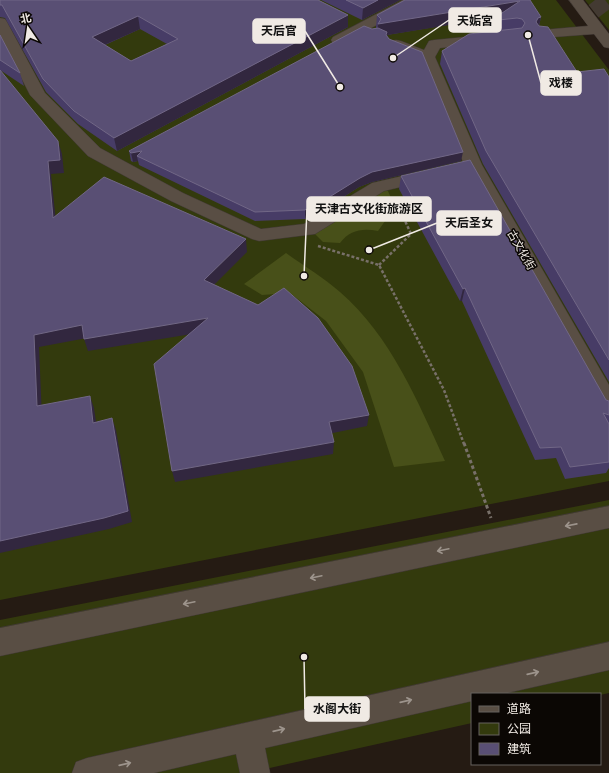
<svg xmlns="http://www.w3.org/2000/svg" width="609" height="773" font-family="'Roboto Condensed','Noto Sans SC',sans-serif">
<rect width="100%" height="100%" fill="#251b13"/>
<!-- green -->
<path fill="#333a0d" d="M0,0H556L609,70V481L0,600Z
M585,0H609V30Z
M609,500V693L600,695V694H472V723L247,773H0V620Z"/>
<!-- forest -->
<path fill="#485019" d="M380,190L388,191L395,207L378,231C362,228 350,230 340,243L323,242L312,231Z
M286,253C304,266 324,278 340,292C391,336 418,402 445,461L394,467L363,372L326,321L290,293L262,295L244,284Z"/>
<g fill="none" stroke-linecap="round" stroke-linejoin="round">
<!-- minor-tunnel -->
<path stroke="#433a32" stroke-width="16" stroke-dasharray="16 8" stroke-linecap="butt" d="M595,0L609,18"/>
<!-- minor casing -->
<g stroke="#403834" stroke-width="1">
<path id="minor" d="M403,0H420L418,3L343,43L338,44L333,43L331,40L333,37Z
M569,0H583L609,34V48L604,47L594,34L541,38L536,37L534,34L536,31L541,30L588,26Z
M0,18L5,19L7,22L45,93L100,148L183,193L261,229L304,224L372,183L463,162L422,60L391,47L389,44L391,41L396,40L401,41L424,50L429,41L434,40L486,35L491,36L493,39L491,42L486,43L440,48L435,57L482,165L609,385V414L601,411L468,171L384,191L315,234L259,241L252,239L171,201L88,156L30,95L0,36Z
M609,506V528L0,656V628Z
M609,642V670L503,694H472V701L265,748L270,773H240L236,754L154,773H72L76,762L87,758Z"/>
</g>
<!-- path-far1 -->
<path stroke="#787069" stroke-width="2.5" stroke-dasharray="3 2" stroke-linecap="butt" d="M318,246L379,265L444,390L464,444
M379,265L411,234L396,201"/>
<!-- path -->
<path stroke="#787069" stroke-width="3" stroke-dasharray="3.5 2.5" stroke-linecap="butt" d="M464,443L491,518"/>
<!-- minor -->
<use href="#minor" fill="#594e44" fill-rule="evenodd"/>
</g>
<!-- wall -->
<path fill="#473c66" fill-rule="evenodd" d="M0,0L348,27L117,151L78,124L46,92L5,18L0,17ZM140,29L167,44L131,61L105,45Z
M321,0H400L362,20Z
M377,15L541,17L539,26L577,72L609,77V382L483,164L440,64L442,51L488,32L490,21L495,17L387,35L461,161L372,182L359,187L323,210L321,209L305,219L255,221L139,165L138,161L133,162L131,161L129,151L372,29L376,28V27Z
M0,35L20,73L24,86L0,70Z
M401,176L606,400L609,401V468L606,473L565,479L556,458L535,460L462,301H460L399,189Z"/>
<!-- shaded-wall -->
<path fill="#32273f" d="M378,0H400L362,20L363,8Z
M520,1L518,14L387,35L386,41L377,36L378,24Z
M348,15V27L117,151L114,138Z
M138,16L140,29L95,49L92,37Z
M541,17L538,29L536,22L538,18Z
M58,141L62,154L64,173L51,174L57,231L53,218L48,161Z
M142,151L137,156L138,161L133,162L131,153Z
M463,152L461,161L372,182L359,187L323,210V201L360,178L372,172Z
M321,200V209L305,219V210Z
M246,239L247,252L206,293L204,280Z
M465,288L462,301H460L463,289Z
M208,318L210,331L88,351L84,339Z
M82,325L87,338L39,347L42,418L37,406L34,335Z
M90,396L94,408L98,435L93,423Z
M369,415L367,426L328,434L329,422Z
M112,418L116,430L132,522L109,529L0,553V541Z
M334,442L333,454L175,482L172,471Z"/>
<!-- building -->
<path fill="#594f74" stroke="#716786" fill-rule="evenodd" d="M0,0H318L348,15L114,138L74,111L43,79L2,5H0ZM138,16L178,39L131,61L92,37Z
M346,0H378L363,8Z
M405,0H530L541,17L538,18L536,22L539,26L548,27L577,72L604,69L609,77V360L486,151L442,51L469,34L522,28L525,23L522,19L517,18L490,21L520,1L378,24L381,19L377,15Z
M364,26L372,29L378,28L387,32L386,35L389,39L422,52L463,152L372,172L360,178L323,201L321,200L305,210L255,212L137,156L142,151L131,153L129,151Z
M0,35L20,73L0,60Z
M0,70L58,141L60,160L48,161L53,218L104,177L246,239L204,280L258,305L284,288L318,318L352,366L369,415L329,422L334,442L172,471L154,364L208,318L84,339L82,325L34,335L37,406L90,396L93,423L112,418L128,511L104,518L0,541Z
M470,160L606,400L609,401V415L603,413L609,424V462L570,467L561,447L540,448L465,288L463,289L401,176Z"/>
<!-- one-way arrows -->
<defs><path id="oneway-shaft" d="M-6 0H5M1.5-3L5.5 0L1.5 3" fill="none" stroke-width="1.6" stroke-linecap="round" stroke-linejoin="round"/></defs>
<g stroke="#9d948c">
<use href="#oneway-shaft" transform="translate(571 525) rotate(169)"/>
<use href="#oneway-shaft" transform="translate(443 550) rotate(168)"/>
<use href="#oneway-shaft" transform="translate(316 577) rotate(168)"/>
<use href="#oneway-shaft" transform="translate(189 603) rotate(168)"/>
<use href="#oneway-shaft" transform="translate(533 673) rotate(-13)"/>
<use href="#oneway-shaft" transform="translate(406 701) rotate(-13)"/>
<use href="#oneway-shaft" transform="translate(279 730) rotate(-13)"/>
<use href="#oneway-shaft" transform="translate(125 764) rotate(-13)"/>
</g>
<g text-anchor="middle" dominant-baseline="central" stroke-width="3" stroke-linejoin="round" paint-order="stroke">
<!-- street labels -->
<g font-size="11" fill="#f0eae4" stroke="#0b0704">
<text transform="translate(521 250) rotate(60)">古文化街</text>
</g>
</g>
<!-- callouts -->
<path fill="none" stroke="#f0eae4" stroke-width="1.5" d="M393 58L449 20M340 87L305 31M528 35L541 83M304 276L307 209M369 250L437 223M304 657L305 709"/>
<g fill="#f0eae4" stroke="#0b0704" stroke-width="1.5">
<circle cx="393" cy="58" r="4"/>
<circle cx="340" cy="87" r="4"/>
<circle cx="528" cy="35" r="4"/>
<circle cx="304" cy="276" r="4"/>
<circle cx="369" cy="250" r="4"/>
<circle cx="304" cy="657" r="4"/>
</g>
<g fill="#f0eae4" stroke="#f0eae4" stroke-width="1.5">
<rect x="449" y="8" width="52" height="24" rx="4"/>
<rect x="253" y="19" width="52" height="24" rx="4"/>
<rect x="541" y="71" width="40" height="24" rx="4"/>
<rect x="307" y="197" width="124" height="24" rx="4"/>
<rect x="437" y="211" width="64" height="24" rx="4"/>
<rect x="305" y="697" width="64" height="24" rx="4"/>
</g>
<g font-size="12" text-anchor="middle" font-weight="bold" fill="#111">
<text x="475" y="25">天姤宮</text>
<text x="279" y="35">天后官</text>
<text x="561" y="87">戏楼</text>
<text x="369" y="213">天津古文化街旅游区</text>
<text x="469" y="227">天后圣女</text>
<text x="337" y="713">水阁大街</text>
</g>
<!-- legend -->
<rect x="471" y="693" width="130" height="72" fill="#0b0704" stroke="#67625e"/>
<rect x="479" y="706" width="20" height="6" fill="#594e44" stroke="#67625e"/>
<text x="507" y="713" font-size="12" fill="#f0eae4">道路</text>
<rect x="479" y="723" width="20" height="12" fill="#333a0d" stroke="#67625e"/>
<text x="507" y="733" font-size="12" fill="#f0eae4">公园</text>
<rect x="479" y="743" width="20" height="12" fill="#594f74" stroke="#67625e"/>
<text x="507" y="753" font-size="12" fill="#f0eae4">建筑</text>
<!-- north arrow -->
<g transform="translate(28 28) rotate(347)" stroke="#0b0704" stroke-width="3" paint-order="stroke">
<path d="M0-3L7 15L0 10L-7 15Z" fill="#f0eae4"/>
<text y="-6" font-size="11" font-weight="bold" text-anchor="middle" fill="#f0eae4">北</text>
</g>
</svg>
